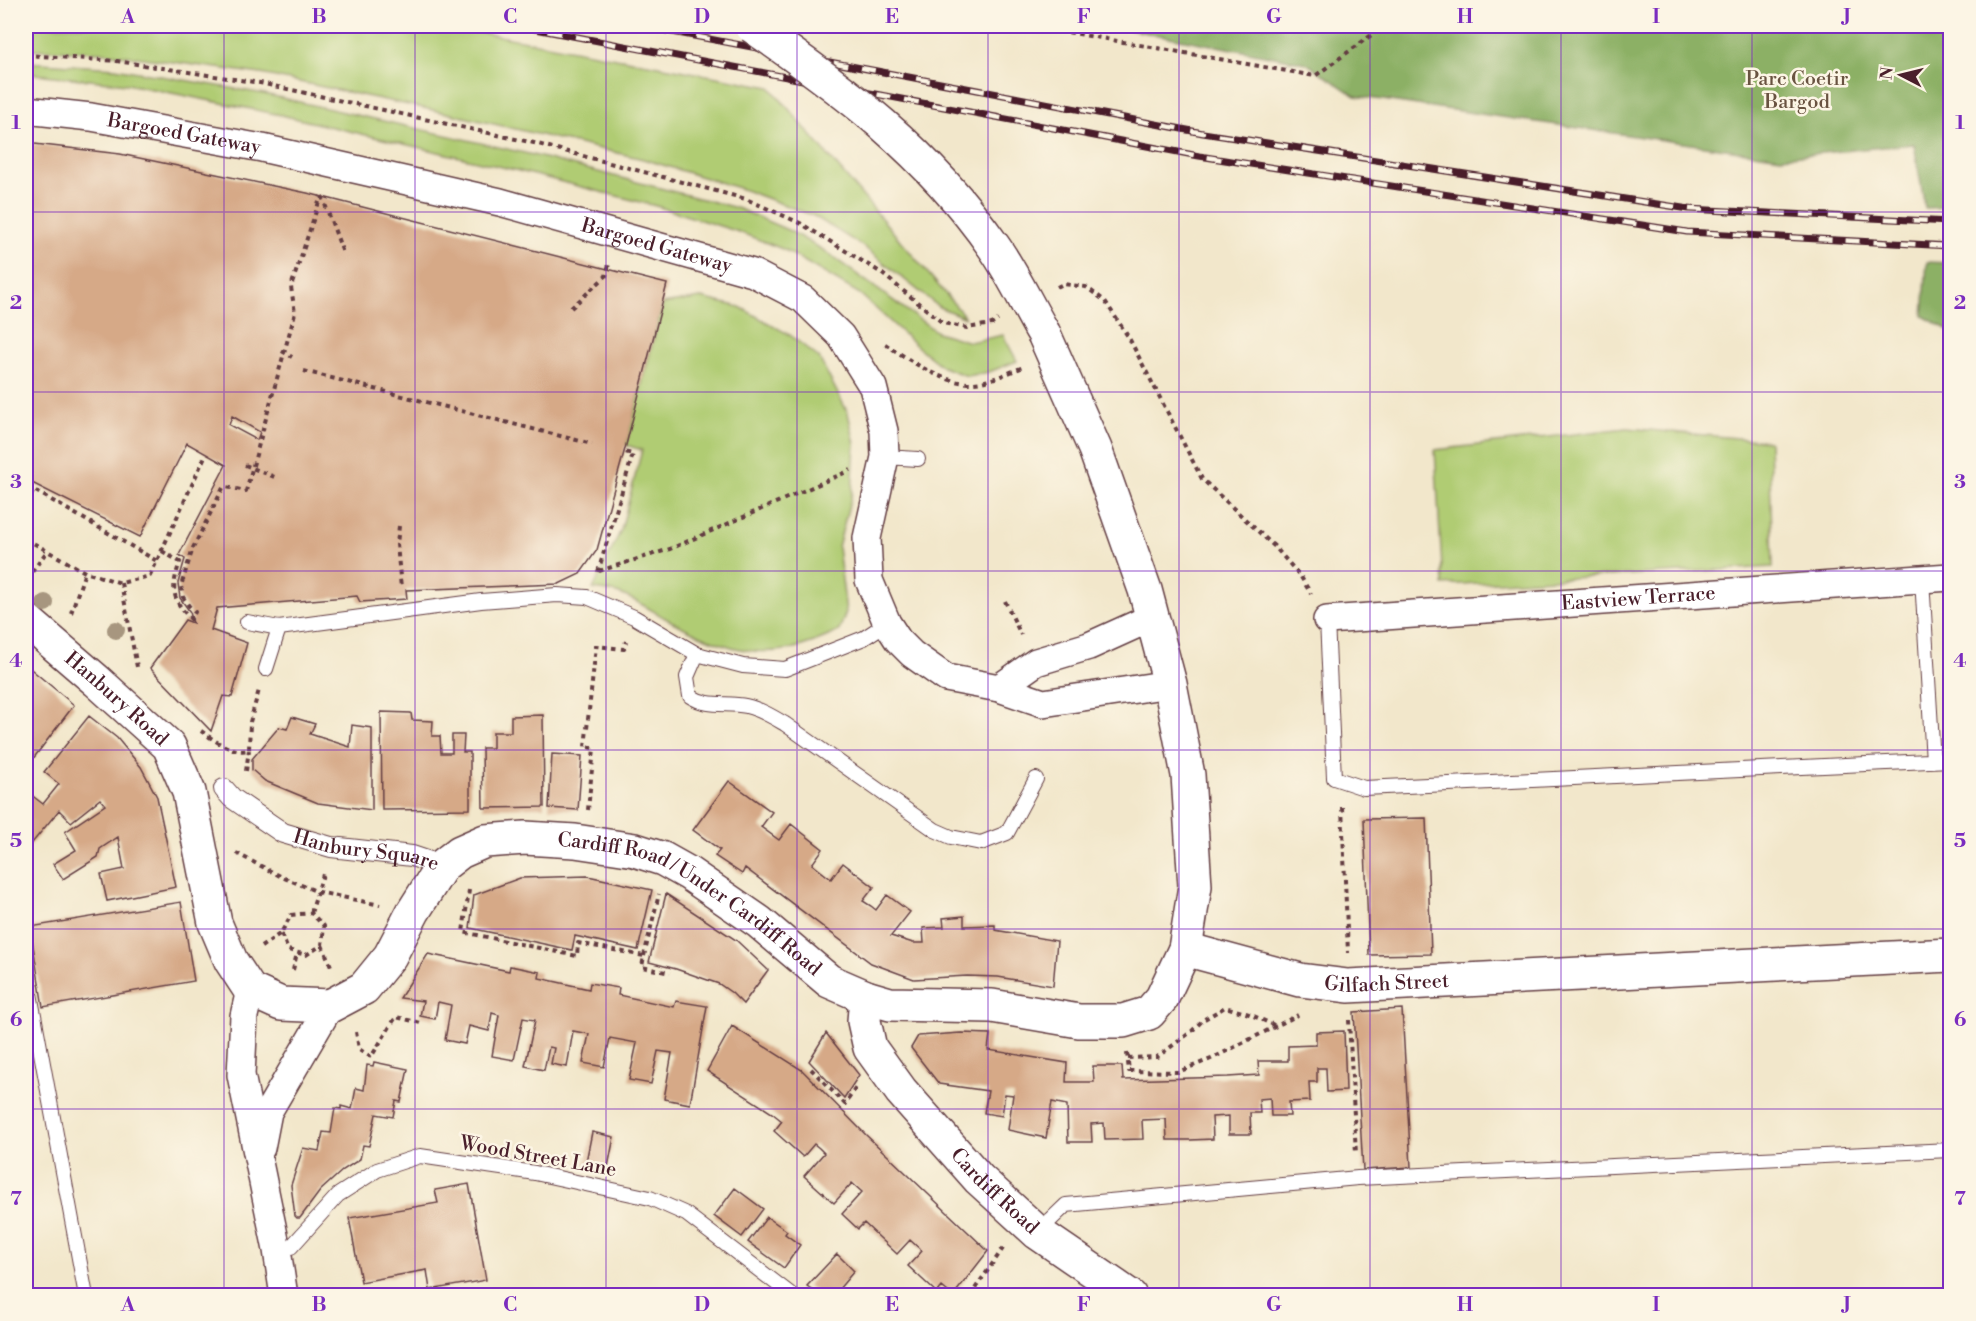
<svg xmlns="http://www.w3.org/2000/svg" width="1976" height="1321" font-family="'Libre Bodoni',serif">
<rect width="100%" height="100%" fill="#fcf5e5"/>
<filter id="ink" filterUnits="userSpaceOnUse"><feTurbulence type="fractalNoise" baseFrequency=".0167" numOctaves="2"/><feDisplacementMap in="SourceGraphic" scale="12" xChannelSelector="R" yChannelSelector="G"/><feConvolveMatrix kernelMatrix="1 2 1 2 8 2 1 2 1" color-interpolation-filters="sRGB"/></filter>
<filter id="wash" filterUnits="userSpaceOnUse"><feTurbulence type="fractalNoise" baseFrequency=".008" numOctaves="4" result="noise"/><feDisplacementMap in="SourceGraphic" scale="24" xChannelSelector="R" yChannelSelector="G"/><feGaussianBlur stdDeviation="1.35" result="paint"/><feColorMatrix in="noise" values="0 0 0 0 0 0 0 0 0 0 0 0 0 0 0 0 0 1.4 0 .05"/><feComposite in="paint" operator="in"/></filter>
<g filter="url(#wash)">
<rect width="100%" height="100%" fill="#f2e7cb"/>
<!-- green -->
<path fill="#b0cc73" stroke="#7d764f" stroke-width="1.5" d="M26,26H446L770,87L966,318L939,307L864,247L814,216L742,189L643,159L447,113L261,74L99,52L26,49Z
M26,62L115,68L264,94L529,154L737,208L790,231L823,250L937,332L970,342L1003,335L1017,361L989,372L967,376L943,367L919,348L860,294L785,250L739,232L656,206L519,171L281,115L127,84L26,73Z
M701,298L740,307L790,335L819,358L848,413L855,444L852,493L838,547L846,612L839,631C768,666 732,653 665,618C651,610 636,600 620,594C612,591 602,590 593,589L621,530L642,450L626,445L663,304Z
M1627,428L1769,441L1773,567L1443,585L1435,450Z"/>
<!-- forest -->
<path fill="#8cb065" stroke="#6b6848" stroke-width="1.5" d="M1111,26H1950V207L1925,208L1914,144L1781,157L1355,96L1306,63Z
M1927,262L1950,263V331L1923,316Z"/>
<g id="blocks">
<!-- building -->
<path fill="#d6a987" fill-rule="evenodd" d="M26,143L120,154L307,193L667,284L626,445L597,550L580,574L559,584L406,590L407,599L360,602L357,596L217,608L211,630L247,643L232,697L223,696L211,731L150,668L185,620L193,623L190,612L180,598L178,583L185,559L179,555L226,465L187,443L140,537L26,480ZM232,416L260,432L257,440L229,425Z
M26,665L74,705L26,768Z
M381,712L411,713L412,720L433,721L432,736H440L441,753H452V735H464L463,752H470V809L382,810Z
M543,715L544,807L483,808L482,748H493V732H511V716Z
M89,716L117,738L141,767L157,797L176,887L107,901L101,874L124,869L118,837L100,849L98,857L63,879L53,864L76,850L65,832L105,805L100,799L71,822L59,810L28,848L26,846V791L43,804L59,784L44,772Z
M292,717L315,724L310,734L350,747L352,725L372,728V810L318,803L265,781L252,770V759L279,727L287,729Z
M552,754L582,756L578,810L549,808Z
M729,781L772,812L761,827L779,840L791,824L823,849L812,864L831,879L843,863L874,887L863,901L871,906L876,910L887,895L910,912L891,936L913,943H924L923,928L944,927L943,918L964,916V926L995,925V930L1057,941L1053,986L998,977L967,976L914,979L871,963L745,868L742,874L715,856L720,850L693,830Z
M1426,818L1431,954L1369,955L1364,819Z
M588,876L652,890L638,950L575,936L572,950L470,928L474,895L520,878Z
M666,894L736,940L768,970L743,1004L732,993L719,984L676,969L649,962Z
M181,902L194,981L43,1007L30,927Z
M428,954L509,971L510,966L540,972L539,978L589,989L590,983L619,988L618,995L674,1007L676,1001L707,1006L690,1104L664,1099L672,1053L658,1051L651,1084L629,1080L637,1043L610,1038L604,1067L583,1063L589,1034L573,1031L567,1067L551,1064L554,1048L549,1047L544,1070L525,1066L535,1020L523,1018L514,1060L492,1056L499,1015L492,1013L489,1031L469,1026L465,1044L445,1040L451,1005L438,1002L435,1019L420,1016L423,1001L400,998Z
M1402,1009L1411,1167L1363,1170L1354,1012Z
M732,1026L802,1070L866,1135L988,1251L953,1296L942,1287L937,1293L908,1266L922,1251L910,1240L897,1254L864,1223L858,1229L842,1214L862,1192L852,1183L834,1203L804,1176L824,1153L819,1148L814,1144L803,1157L774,1131L782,1121L772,1113L707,1071Z
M1344,1031L1346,1091L1327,1092L1326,1068H1317V1082H1309L1310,1101L1289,1102L1290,1116H1271L1270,1098L1259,1099L1260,1113H1250L1251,1134H1229V1116L1212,1117L1213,1139L1190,1140H1167L1166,1119L1142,1120L1143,1139L1105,1140L1104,1123L1091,1124L1092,1142H1068L1067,1105L1052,1102L1046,1138L1008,1130L1013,1095L1005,1094L1002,1116L984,1113L988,1091L939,1084L911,1048L918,1036L961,1033L990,1034L988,1050L1067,1063L1066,1082H1094L1093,1066H1122L1123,1080L1228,1077L1259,1075L1258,1061H1288V1046L1316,1045V1032Z
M826,1033L859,1075L844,1098L809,1061Z
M374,1062L408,1069L401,1102L396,1101L393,1117L376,1114L369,1146L363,1145L360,1159L343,1170L320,1191L300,1218H297L295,1216L291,1185L303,1148L319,1151L323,1132L331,1133L335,1108L341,1109V1106L352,1109L356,1088L364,1090L367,1065L373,1066Z
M592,1132L614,1137L607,1172L585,1167Z
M469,1184L486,1280L430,1290L427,1270L361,1282L349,1218L438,1203L435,1190Z
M735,1188L763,1209L742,1237L714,1216Z
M767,1217L787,1231L785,1234L800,1245L784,1268L748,1242Z
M837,1254L854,1271L833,1296H821L807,1286Z"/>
</g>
</g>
<g filter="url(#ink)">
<use href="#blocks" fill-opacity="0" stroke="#633d43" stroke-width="1.5"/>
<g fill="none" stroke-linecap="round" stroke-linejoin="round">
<!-- service casing -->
<g stroke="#633d43" stroke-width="16">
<path id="service" d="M885,457L918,459
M1922,579L1933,761
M1327,620L1334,778L1364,788L1950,760
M247,622L279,628L481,601L557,595L587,597L634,617L697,654L743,666L785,669L864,638L887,623
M697,654L687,677L690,696C708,708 726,702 746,706C760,709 773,717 785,724L935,830L951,837L981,843L1007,833L1036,779
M266,669L279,628
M26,972L86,1296
M1038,1232L1066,1205L1358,1178L1950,1150
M277,1250L291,1247L338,1195L377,1170L420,1156L535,1173L650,1198L686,1214L793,1296"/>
</g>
<!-- pedestrian casing -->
<g stroke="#633d43" stroke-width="22">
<g id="pedestrian">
<path id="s1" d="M224,789L232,798L283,833L331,847L412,856L442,866"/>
</g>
</g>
<!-- minor casing -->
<g stroke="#633d43" stroke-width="30">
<g id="minor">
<path id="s2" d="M26,110L91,117L262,148L500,202L753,273L803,299L841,336L873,387L884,431L885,457L867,538L869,580L887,623L898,640L912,654L946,678L999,688L1043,703L1170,684"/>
<path id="s3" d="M1327,620L1950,577"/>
<path d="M999,688L1036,662L1089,646L1153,617"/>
<path d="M250,990L244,1016L241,1075L277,1250L284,1296"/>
<path d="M261,1148L268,1112L330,1006"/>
</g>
</g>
<!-- tertiary casing -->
<g stroke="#633d43" stroke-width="36">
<g id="tertiary">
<path id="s4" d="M26,620L97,681L169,746L189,792L215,923L231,961L250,990L281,1004L330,1006L364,988L390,956L413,912L442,866L460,852L485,841L525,838L575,841L635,850L663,859L688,873L759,922L829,981L866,997L890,1004L992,1006L1079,1021H1123L1149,1013L1162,998L1185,949L1195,886L1188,775L1170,684L1145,590L1095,449L1044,334"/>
<path id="s5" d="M1185,949L1300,980L1348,986L1950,955"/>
<path id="s6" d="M866,997L864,1021L870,1048L901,1091L979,1179L1038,1233L1130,1296"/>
</g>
</g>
<!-- path -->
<path stroke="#633d43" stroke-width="4" stroke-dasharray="4.5 4.5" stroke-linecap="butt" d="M1033,26L1315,76L1384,26
M26,55L117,61L260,83L534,143L746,199L800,223L880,272L943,323L967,328L992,324L998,320
M322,196L343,253
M1057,287L1063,284L1086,287L1105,301L1129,338L1202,479L1275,547L1301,577L1311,594
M571,308L606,276L609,264
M885,344C912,361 941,384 974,383C990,382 1009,372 1024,367
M282,351L292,357
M304,371L592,444
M245,465L277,478
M26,504L34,490L157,561
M399,526L397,544L401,588
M26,539L85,572L121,583L150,576L206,454
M162,551L180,562C171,588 171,599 191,619L195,612L189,606L183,597L181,586L193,548L223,488L226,487L246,491L295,313L291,287L321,196
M599,571L670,549L851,470
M598,572L633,454L624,452
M27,579L47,551
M121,583L137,667L140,670
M1005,601L1021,635
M71,613L85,572
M201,731C214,740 232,754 249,750L250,722L259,690
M246,771L249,750
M1342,807L1348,953
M588,810L594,748L585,747L596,646L624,649L626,641
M236,853L282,877L318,892L380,905
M469,890L463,932L577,956L578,943L644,956L642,967L670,973
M311,913L324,871
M322,945L331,966
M261,947L281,933L291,915L311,913L324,926L322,945L306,955L288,950L281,933
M644,956L659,894
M293,970L297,953
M1349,1020L1356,1154
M356,1032L359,1049L371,1057L396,1017L421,1023
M1127,1053L1129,1071L1178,1072L1211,1059L1298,1015
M1128,1058L1157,1057L1191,1032L1203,1020L1225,1007L1249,1014L1274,1025
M811,1069L845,1104L857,1086
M970,1296L1004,1247"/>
<!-- service -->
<use href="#service" stroke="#fff" stroke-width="14"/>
<!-- pedestrian -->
<use href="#pedestrian" stroke="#fff" stroke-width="20"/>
<!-- minor -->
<use href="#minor" stroke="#fff" stroke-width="27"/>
<!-- tertiary -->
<use href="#tertiary" stroke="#fff" stroke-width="33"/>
<!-- rail casing -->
<g stroke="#4a1f2b" stroke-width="7">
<path id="rail" d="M520,26L1199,156L1687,232L1950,246
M641,26L1203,133L1689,209L1950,222"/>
</g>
<!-- rail -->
<use href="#rail" stroke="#fcf5e5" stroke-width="4.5" stroke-dasharray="14" stroke-linecap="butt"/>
<!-- tertiary-bridge casing -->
<g stroke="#633d43" stroke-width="36" stroke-linecap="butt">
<path id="tertiary-bridge" d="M752,26C846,91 927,151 994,247C1013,274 1027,305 1044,334"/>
</g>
<!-- tertiary-bridge -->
<use href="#tertiary-bridge" stroke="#fff" stroke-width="33"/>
</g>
<!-- trees -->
<g fill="#a7967f">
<circle cx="45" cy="603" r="9"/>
<circle cx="116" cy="630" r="9"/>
</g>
</g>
<!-- grid -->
<path fill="none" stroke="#7b2cbf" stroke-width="1.5" stroke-opacity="0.55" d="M224,26V1296M415,26V1296M606,26V1296M797,26V1296M988,26V1296M1179,26V1296M1370,26V1296M1561,26V1296M1752,26V1296M26,212H1950M26,392H1950M26,571H1950M26,750H1950M26,929H1950M26,1109H1950"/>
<g text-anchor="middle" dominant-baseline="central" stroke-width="5" stroke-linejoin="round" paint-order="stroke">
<!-- park labels -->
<g font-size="20" fill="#695341" stroke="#fcf5e5">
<text x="1797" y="79">Parc Coetir<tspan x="1797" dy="23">Bargod</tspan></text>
</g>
<!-- street labels -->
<g font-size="20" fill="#4a1f2b" stroke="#fcf5e5">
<text stroke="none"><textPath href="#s2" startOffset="160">Bargoed Gateway</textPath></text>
<text stroke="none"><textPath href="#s2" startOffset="646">Bargoed Gateway</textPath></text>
<text stroke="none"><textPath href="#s3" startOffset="312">Eastview Terrace</textPath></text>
<text stroke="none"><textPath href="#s4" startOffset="120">Hanbury Road</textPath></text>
<text stroke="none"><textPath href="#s1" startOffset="159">Hanbury Square</textPath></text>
<text stroke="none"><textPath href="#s4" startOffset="990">Cardiff Road / Under Cardiff Road</textPath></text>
<text stroke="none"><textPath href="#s5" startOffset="206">Gilfach Street</textPath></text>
<text transform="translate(538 1157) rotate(10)">Wood Street Lane</text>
<text stroke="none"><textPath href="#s6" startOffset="242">Cardiff Road</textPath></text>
</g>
</g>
<!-- margin -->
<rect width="1976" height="1321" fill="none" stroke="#fcf5e5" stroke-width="66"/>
<!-- north arrow -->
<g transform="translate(1901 75) rotate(277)" stroke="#fcf5e5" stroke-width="4.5" paint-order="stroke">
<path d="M0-4.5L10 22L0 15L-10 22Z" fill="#4a1f2b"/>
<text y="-9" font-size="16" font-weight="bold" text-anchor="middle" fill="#4a1f2b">N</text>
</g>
<rect x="33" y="33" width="1910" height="1255" fill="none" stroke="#7b2cbf" stroke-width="2"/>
<g font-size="20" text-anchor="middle" font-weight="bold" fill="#7b2cbf">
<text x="128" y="23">A</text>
<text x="319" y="23">B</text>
<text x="510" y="23">C</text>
<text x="702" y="23">D</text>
<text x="892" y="23">E</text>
<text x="1084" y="23">F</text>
<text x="1274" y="23">G</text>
<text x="1465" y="23">H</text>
<text x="1656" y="23">I</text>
<text x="1847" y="23">J</text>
<text x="16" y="129">1</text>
<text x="1960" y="129">1</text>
<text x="16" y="309">2</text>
<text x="1960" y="309">2</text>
<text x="16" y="488">3</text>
<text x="1960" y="488">3</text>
<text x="16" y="667">4</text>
<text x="1960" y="667">4</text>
<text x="16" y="847">5</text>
<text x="1960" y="847">5</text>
<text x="16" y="1026">6</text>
<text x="1960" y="1026">6</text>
<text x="16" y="1205">7</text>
<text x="1960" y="1205">7</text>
<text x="128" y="1311">A</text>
<text x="319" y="1311">B</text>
<text x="510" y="1311">C</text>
<text x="702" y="1311">D</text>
<text x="892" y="1311">E</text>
<text x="1084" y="1311">F</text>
<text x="1274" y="1311">G</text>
<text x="1465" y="1311">H</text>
<text x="1656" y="1311">I</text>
<text x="1847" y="1311">J</text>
</g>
</svg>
